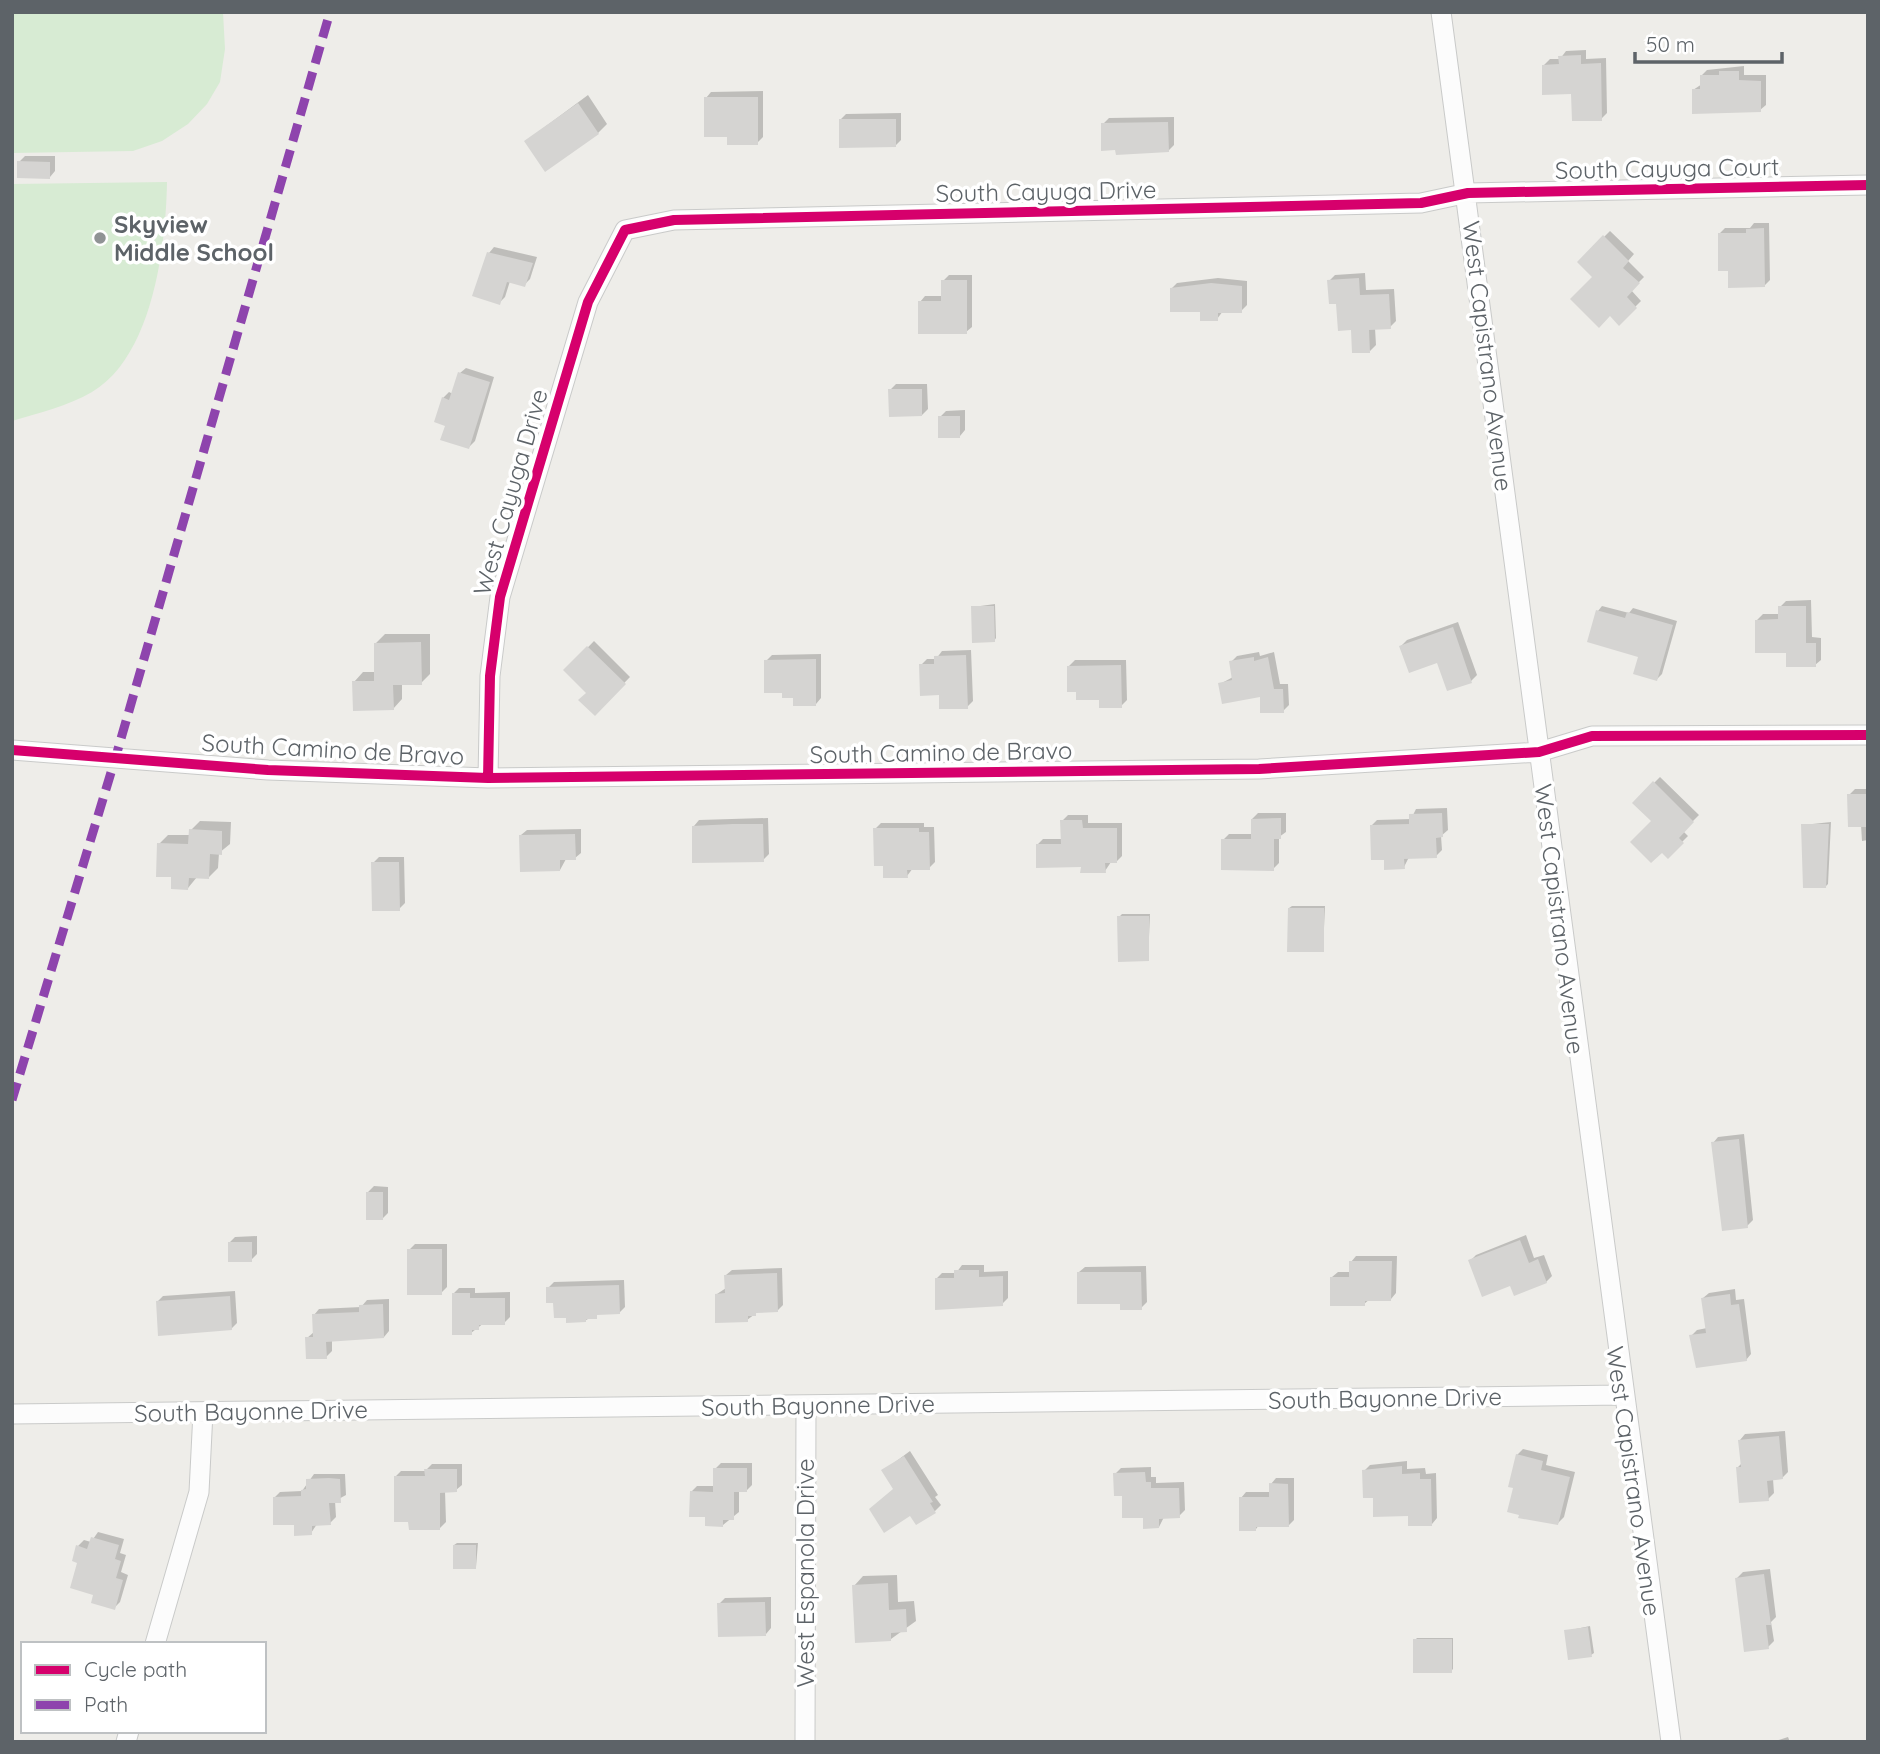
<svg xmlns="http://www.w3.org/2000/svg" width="1880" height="1754" font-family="Quicksand,sans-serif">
<rect width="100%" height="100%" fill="#eeede9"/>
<!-- green -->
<path fill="#d7ebd3" d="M12,12H223L225,49L220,82L207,104L188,124L162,141L133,151L12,153Z
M167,182C166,245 153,356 92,392C68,406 39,413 12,421V184Z"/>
<!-- shadow -->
<path fill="#0003" d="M1586,50V59L1606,58L1607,113L1601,119L1544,65L1550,59H1560L1566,51Z
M1744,66V75H1766V105L1760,110L1693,90L1702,84L1701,76L1707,70Z
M763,91V137L757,143L706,98L711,92Z
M588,95L607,124L598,133L526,141Z
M901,113V140L895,146L840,120L846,114Z
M1174,117V145L1168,151L1103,124L1109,118Z
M25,156H55V171L50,177L19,162Z
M1754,223H1769L1770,280L1764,286L1730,269L1719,234L1725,228H1750Z
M1610,231L1634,254L1628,261L1644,277L1631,290L1641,301L1619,323L1595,277L1579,262Z
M494,247L537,257L530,279L524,285L510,281L505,297L499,303L489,253Z
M1365,273L1366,290L1394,289L1396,321L1390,327L1375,328L1376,345L1370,351L1352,328L1329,281L1335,275Z
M949,275H972V327L966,332L920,302L925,296H943V281Z
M1218,278L1247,281V305L1241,311H1223L1217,319L1171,289L1177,283Z
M466,368L494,377L475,441L469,447L447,425L443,398L449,392L453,394L460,373Z
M896,384H927L928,409L922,415L890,390Z
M965,410V430L960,436L940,417L946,411Z
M1811,600L1812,637L1821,638V660L1815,665L1788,651L1757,620L1763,614H1780V607L1786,601Z
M995,604L996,638L994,641L973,607Z
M1602,606L1629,613L1633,608L1677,621L1662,674L1657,679L1640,655L1598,611Z
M1458,622L1477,675L1471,681L1438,661L1401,646L1407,640Z
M385,634H430V674L421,683H402V699L393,709L354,682L363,672H376V643Z
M594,641L630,677L595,713L588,693L566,670Z
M971,650L973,701L967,707L940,693L921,665L927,659H936L942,651Z
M1259,652L1260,656L1274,652L1280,684H1288L1289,705L1283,711L1262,695L1220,684L1233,677L1231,662L1237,656Z
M821,654V698L816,704L794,696L766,661L772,655Z
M1075,660H1126L1127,700L1121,706L1078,690L1069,666Z
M1660,777L1699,815L1683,831L1688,836L1668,856L1653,821L1634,803Z
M1855,789H1868V840L1862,841L1861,825L1849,795Z
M1447,808L1448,830L1441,836L1442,850L1436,856L1409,857L1404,867L1385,858L1371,826L1377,820L1411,819L1416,809Z
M1258,813H1286V832L1279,837V863L1273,869L1223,840L1229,834H1253L1252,819Z
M1068,815H1088V823H1122V856L1116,862H1111L1105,871L1082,866L1037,845L1043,839H1062V821Z
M768,818L769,854L763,860L694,826L699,820Z
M200,821L231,822L230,844L219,853L218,868L209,877H197L188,888L173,876L159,844L168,835H190L191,830Z
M1831,822L1828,884L1826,886L1803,825Z
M881,823H924V827H934L935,862L929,868H913L907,876L885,864L875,829Z
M581,829V853L575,858L566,859L560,870L521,835L527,830Z
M379,857H404L405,903L399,909L373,863Z
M1292,906H1325L1323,950L1289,908Z
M1122,914H1150L1148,960L1119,917Z
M1744,1134L1753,1220L1747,1226L1713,1143L1718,1137Z
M374,1186L388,1187V1213L382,1219L368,1192Z
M1526,1235L1534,1258L1544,1255L1552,1276L1546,1282L1511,1284L1470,1261L1476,1255Z
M257,1236V1254L251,1260L229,1243L235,1237Z
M415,1244H447V1287L441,1293L409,1250Z
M1356,1256H1397L1396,1293L1391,1299H1370L1364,1304L1332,1277L1338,1272H1351V1262Z
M962,1265H984V1272L1008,1271V1298L1002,1304L936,1279L942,1273H956Z
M1146,1266L1147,1302L1141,1308L1122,1302L1079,1272L1085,1267Z
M782,1268L783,1305L777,1311H759L747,1320L717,1294L726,1288V1275L732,1270Z
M624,1280L625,1307L619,1313H600L586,1320L568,1316L548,1288L554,1282Z
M459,1288H475V1293L510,1292V1317L504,1323H484L471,1333L453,1294Z
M1735,1289L1736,1300L1744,1299L1751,1354L1746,1360L1691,1336L1697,1330L1707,1328L1703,1298L1709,1293Z
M235,1291L237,1323L231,1329L157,1302L163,1296Z
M389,1299V1331L384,1337L332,1340V1351L326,1357L307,1338L314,1332V1315L319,1309L361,1307L367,1300Z
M1785,1431L1788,1472L1782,1478L1773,1479L1774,1493L1768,1499L1737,1468L1742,1463L1740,1440L1745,1434Z
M1523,1449L1548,1455L1546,1465L1575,1472L1564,1517L1558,1523L1515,1487L1517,1455Z
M910,1451L938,1495L935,1497L941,1505L935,1511L911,1513L883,1471Z
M1407,1461V1469L1425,1468L1426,1474L1436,1473L1437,1518L1432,1524L1374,1496L1364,1471L1370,1465Z
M721,1463H752V1485L746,1491L739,1490V1512L723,1525L707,1516L691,1492L697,1486H715V1469Z
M432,1464H462V1485L456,1490L445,1491L446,1522L440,1528L395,1477L401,1471H425Z
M1151,1467V1477H1156V1483L1184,1482L1185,1510L1179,1516L1164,1517L1159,1527L1123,1494L1115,1474L1121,1468Z
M314,1474H345L346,1495L335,1501L336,1517L330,1523L317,1524L311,1533L295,1523L274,1498L280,1492L302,1491Z
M1276,1478H1294V1520L1288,1526L1259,1525L1256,1529L1241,1498L1246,1492H1271V1484Z
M98,1532L124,1539L120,1553L126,1555L121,1572L128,1575L120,1602L114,1608L95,1593L79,1562L78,1546L84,1540L91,1542Z
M457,1543H478L476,1567L454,1545Z
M1770,1569L1776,1617L1771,1622L1774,1641L1768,1647L1737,1578L1743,1572Z
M897,1575L898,1602L914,1601L916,1621L891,1639L854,1586L863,1576Z
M771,1597V1628L766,1634L719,1604L725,1598Z
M1590,1626L1594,1653L1591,1655L1566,1631Z
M1417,1638H1453V1669L1451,1671L1415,1640Z
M1788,1737L1790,1742H1772Z"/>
<!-- building -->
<path fill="#d5d4d2" d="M1581,55V64L1601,63L1602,121H1572L1571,94L1542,95V65L1559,64L1558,56Z
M1719,71H1739V80L1761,81V112L1692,114V89H1700V75H1719Z
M704,97H758V145H727V137H704Z
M578,103L599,134L545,172L524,141Z
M839,119H896V147L839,148Z
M1168,122L1169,152L1116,155L1115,150L1101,151V123Z
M17,161L50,162V179L17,178Z
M1764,228L1765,287L1728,288V271H1718V233H1746V229Z
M1603,235L1629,261L1623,268L1640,283L1627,297L1637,308L1619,326L1610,316L1599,328L1570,299L1592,277L1577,262Z
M487,252L533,263L525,287L507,282L500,305L472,296Z
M1359,278L1360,295L1389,294L1391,329L1369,330L1370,353H1352L1351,330L1338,331L1336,304H1329L1327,280Z
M941,280H967V334H918V301H941Z
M1211,283L1242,286V313H1218V321H1200V312H1170V288Z
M458,372L490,382L469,449L440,440L445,426L434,422L442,397L449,400Z
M888,389H922V416L889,417Z
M938,416H960V438H938Z
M971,606H994L995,642L972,643Z
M1778,606H1806V643H1816V667H1786V653H1755V620L1778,619Z
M1596,610L1625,618L1627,612L1673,625L1657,681L1633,674L1638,657L1587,642Z
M1453,627L1472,683L1447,691L1437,663L1409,673L1399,646Z
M421,642L422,685H393L394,710L353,711L352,681H374V643Z
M587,646L626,684L595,716L578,700L586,693L563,670Z
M966,655L968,709H939V695L920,696L919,664H934V656Z
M1254,657V661L1268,657L1274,689H1283L1284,713H1260V697L1222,704L1218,683L1232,680L1229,661Z
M816,659V706H793V698H782V693H764V660Z
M1121,665L1122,708H1099V700H1076V692H1067V666Z
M1653,781L1694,822L1679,838L1684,843L1668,859L1662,853L1651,863L1630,842L1651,821L1632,803Z
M1847,794H1868V827H1848Z
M1442,813L1443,837L1436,838L1437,858L1404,859L1405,869L1384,870V860H1371L1370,825L1409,824V814Z
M1281,818V839H1274V871L1221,870V839H1251V819Z
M1060,820H1082L1083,828H1117V863H1105L1106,873H1080L1081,867L1036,868V844H1061Z
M733,824H763L764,862L692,863V826Z
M1801,824H1829L1826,888H1803Z
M873,828H919V832H929L930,870H907L908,878H883V866H874Z
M189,829L222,831V855L210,854L209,879L189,878L188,890L171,889V877H156L157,843L188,844Z
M575,834L576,860H560V871L520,872L519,835Z
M371,862H399L400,911H372Z
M1288,908H1324V952H1287Z
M1117,916H1149V961L1118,962Z
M1739,1139L1748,1228L1722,1231L1711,1142Z
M366,1192H383V1220H366Z
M1520,1240L1529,1263L1538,1259L1547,1283L1514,1296L1510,1286L1482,1297L1468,1260Z
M228,1242H252V1262H228Z
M407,1249H442V1295H407Z
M1349,1261H1392L1391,1301H1365V1306H1330V1277H1349Z
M954,1270H979V1277L1003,1276V1306L935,1310V1278H954Z
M1077,1272H1141L1142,1310H1120V1304H1077Z
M777,1273L778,1312L756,1313V1316H748V1322L715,1323V1294L725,1293L724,1275Z
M619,1285L620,1314L597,1315V1319H586V1322L566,1323V1318H554L553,1303H546V1287Z
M452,1293H470V1298H505V1325H479V1330H472V1335H452Z
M1730,1294L1731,1305L1739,1304L1747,1361L1696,1368L1689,1335L1706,1333L1701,1298Z
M230,1296L232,1330L158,1336L156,1301Z
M383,1304L384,1338L326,1342L327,1359H306L305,1337H313L312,1314L359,1312V1305Z
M1779,1436L1783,1479L1767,1481L1769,1501L1739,1503L1736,1467H1741L1738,1440Z
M1516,1454L1543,1461L1541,1470L1570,1477L1558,1525L1518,1518L1519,1515L1507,1512L1513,1488L1508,1487Z
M904,1456L933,1502L930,1503L936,1513L916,1525L910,1516L884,1533L869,1509L893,1489L881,1470Z
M1402,1466V1474L1420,1473V1479H1431L1432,1526H1408V1516L1373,1517V1498H1363L1362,1470Z
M713,1468H747V1492H734V1520H723V1527L705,1526V1517H689L690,1491L713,1492Z
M424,1469H457V1492L440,1493V1530H409L408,1522H394V1476H425Z
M1145,1472L1146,1482H1151V1488H1179L1180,1518L1159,1519V1528L1143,1529V1518H1122V1496H1114L1113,1473Z
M329,1478L340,1479L341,1503H329L331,1525L312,1526V1535L294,1536V1525H273V1497L301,1496V1490L306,1489V1479Z
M1269,1483L1288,1484L1289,1527H1256V1531H1239V1497H1269Z
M91,1537L119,1545L115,1559L121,1561L116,1578L123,1580L115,1610L91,1603L93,1595L70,1588L77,1563L72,1561L76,1545L87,1549Z
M453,1545H476V1569H453Z
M1764,1574L1771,1625H1766L1769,1649L1744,1652L1735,1578Z
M888,1583L889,1610L906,1609L907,1632L891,1633V1641L855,1643L852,1585Z
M765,1602L766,1636L718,1637L717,1603Z
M1588,1627L1592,1657L1568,1660L1564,1630Z
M1413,1639H1452V1673H1413Z"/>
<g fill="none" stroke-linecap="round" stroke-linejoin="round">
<!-- minor casing -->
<g stroke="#c9cac9" stroke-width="21">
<path id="minor" d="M1441,12L1671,1742
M12,750L268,770L488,778L1259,769L1539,752L1592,736L1868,735
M488,778L490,676L500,597L588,302L625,230L674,220L1421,203L1468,193L1868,185
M12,1414L1623,1395
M155,1644L199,1492L203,1412
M126,1742L129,1731
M805,1742L806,1405"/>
</g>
<!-- minor -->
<use href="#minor" stroke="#fcfcfc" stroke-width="19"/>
<!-- quiet -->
<path stroke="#8e44ad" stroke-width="9" stroke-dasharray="18 9" stroke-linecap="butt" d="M12,1100L116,756L330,12"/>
<!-- cycleway casing -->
<g stroke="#fff" stroke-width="15">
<path id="cycleway" d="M12,750L268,770L488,778L1259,769L1539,752L1592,736L1868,735
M488,778L490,676L500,597L588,302L625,230L674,220L1421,203L1468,193L1868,185"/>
</g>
<!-- cycleway -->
<use href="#cycleway" stroke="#d6006c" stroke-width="10"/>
</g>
<!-- markers -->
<circle fill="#909395" stroke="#fff" stroke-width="2.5" cx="100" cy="238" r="7"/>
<g text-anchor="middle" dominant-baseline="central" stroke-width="7" stroke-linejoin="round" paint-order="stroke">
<!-- street labels -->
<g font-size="24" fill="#5d6368" stroke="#fff">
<text transform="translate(1667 168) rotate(-1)">South Cayuga Court</text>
<text transform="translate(1046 191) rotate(-1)">South Cayuga Drive</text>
<text transform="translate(1488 356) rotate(83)">West Capistrano Avenue</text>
<text transform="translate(510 492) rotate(-74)">West Cayuga Drive</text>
<text transform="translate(333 749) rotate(3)">South Camino de Bravo</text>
<text transform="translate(941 752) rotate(-1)">South Camino de Bravo</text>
<text transform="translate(1560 919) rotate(83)">West Capistrano Avenue</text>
<text transform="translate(1385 1398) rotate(-1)">South Bayonne Drive</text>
<text transform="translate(818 1405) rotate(-1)">South Bayonne Drive</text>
<text transform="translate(251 1411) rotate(-1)">South Bayonne Drive</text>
<text transform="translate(1634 1481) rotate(82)">West Capistrano Avenue</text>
<text transform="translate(805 1573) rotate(-90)">West Espanola Drive</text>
</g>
<!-- poi labels -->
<g font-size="24" font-weight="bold" fill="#5d6368" stroke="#fff" text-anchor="start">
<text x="114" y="224">Skyview<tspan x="114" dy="28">Middle School</tspan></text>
</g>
</g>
<!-- border -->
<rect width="1880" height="1754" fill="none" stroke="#5d6368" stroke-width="28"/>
<!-- legend -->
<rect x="21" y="1642" width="245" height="91" fill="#ffffff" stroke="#bec1c3" stroke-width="2"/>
<rect x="35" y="1665" width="35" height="10" fill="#d6006c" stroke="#bec1c3" stroke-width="2"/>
<text x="84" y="1677" font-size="21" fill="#5d6368">Cycle path</text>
<rect x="35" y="1700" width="35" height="10" fill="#8e44ad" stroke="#bec1c3" stroke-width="2"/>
<text x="84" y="1712" font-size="21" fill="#5d6368">Path</text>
<!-- scale -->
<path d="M1635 52v10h147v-10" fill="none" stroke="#5d6368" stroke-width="3.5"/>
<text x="1646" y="52" font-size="21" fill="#5d6368" stroke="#ffffff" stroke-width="5" paint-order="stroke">50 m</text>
</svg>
